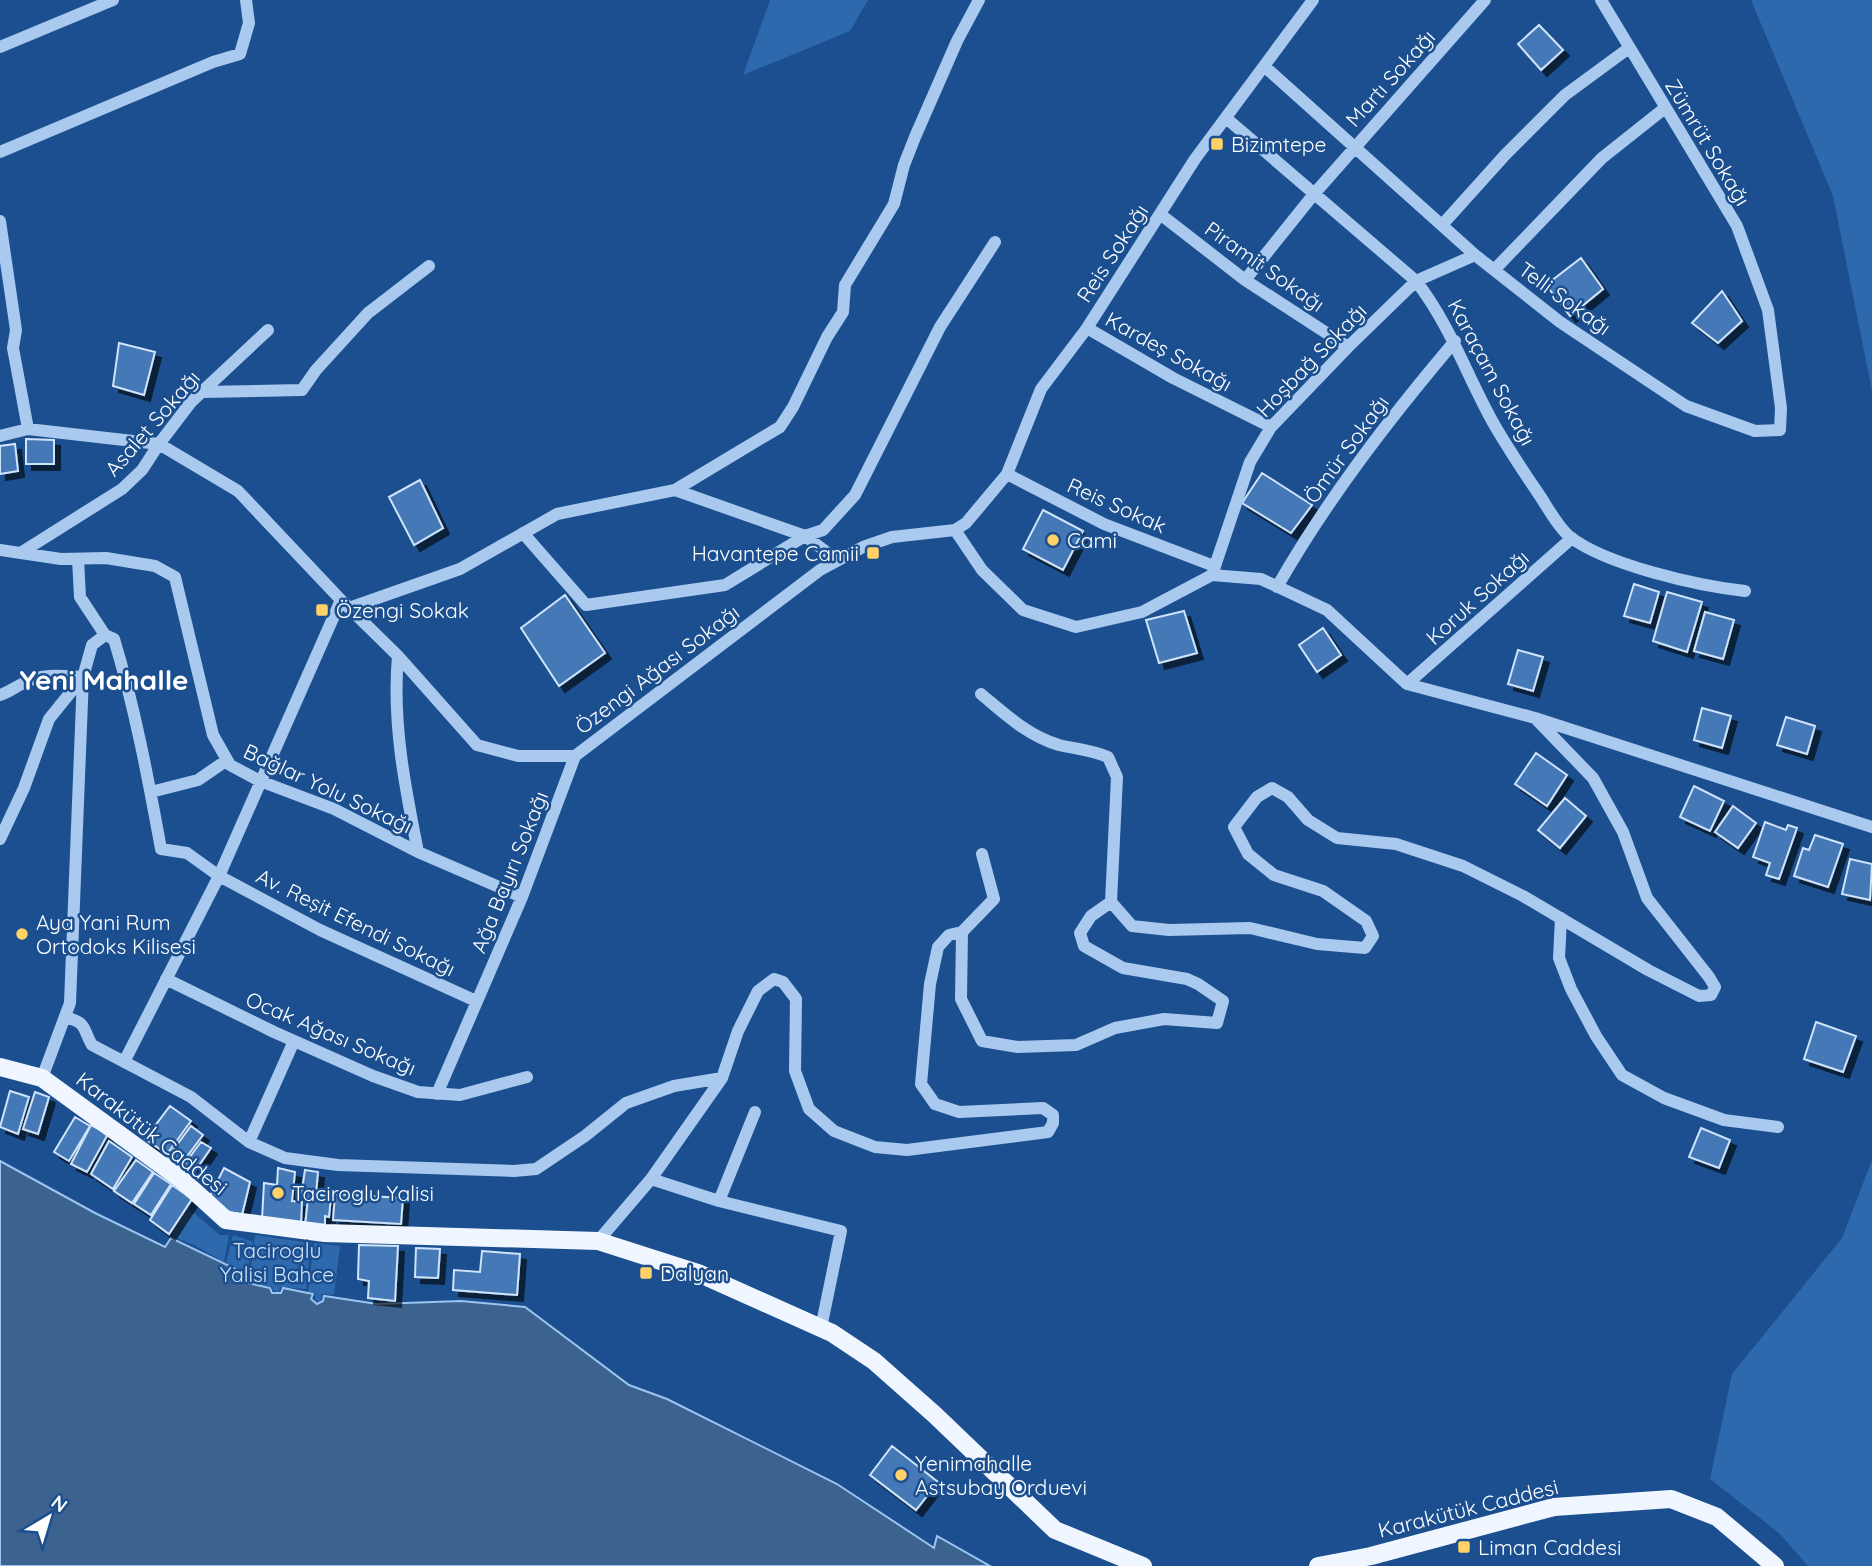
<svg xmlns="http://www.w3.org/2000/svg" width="1872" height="1566" font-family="Quicksand,sans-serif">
<defs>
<filter id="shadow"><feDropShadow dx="6" dy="6" stdDeviation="0" flood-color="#0009"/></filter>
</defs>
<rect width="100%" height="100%" fill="#1b4f8f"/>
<!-- green -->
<path fill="#2e69ad" d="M770,0H868L850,31L743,75Z
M1751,0H1872V391L1833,196Z
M1872,1160V1566H1808L1779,1533L1710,1479L1732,1374L1842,1238Z
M188,1208L220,1235H229L224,1262L194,1245L171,1236Z
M233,1235L253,1242L247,1272L226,1263Z
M255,1235L311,1243L306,1289L280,1287L279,1292L273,1291L272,1287L249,1282Z
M314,1243L340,1246L334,1295L322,1294L320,1302L315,1300V1293L308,1292Z"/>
<!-- water -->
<path fill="#3c6290" stroke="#9cc4f0" stroke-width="2" d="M0,1161L95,1213L165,1247L171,1238L246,1274L248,1283L270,1288L272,1293H281L283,1288L313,1294L311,1299L317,1304L323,1301L324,1296L377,1304L461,1301L525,1307L629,1385L667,1399L837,1484L934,1548L937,1536L990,1566H0Z"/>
<!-- building -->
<path fill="#4478b7" stroke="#cfe3fa" stroke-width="2" filter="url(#shadow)" d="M1539,25L1563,50L1541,70L1518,44Z
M1581,258L1603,289L1570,316L1546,285Z
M1722,291L1742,321L1718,343L1692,323Z
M119,343L155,352L144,395L113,386Z
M26,439L54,440V464H26Z
M15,444L18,471L0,474V446Z
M1262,473L1312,505L1291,533L1242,503Z
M420,480L443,528L414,545L389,497Z
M1043,510L1083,531L1063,570L1023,549Z
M1634,584L1659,592L1650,623L1624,616Z
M1667,592L1702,602L1687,652L1653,641Z
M565,595L605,653L559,686L521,628Z
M1184,611L1197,653L1159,663L1146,620Z
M1705,612L1734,620L1723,659L1694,651Z
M1323,628L1341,655L1317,672L1299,645Z
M1518,650L1543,657L1533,691L1508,684Z
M1702,708L1731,716L1722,748L1694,740Z
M1786,717L1815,726L1807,754L1777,745Z
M1536,753L1567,775L1547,806L1515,784Z
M1694,786L1724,801L1710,831L1680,817Z
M1565,798L1586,816L1560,848L1538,830Z
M1733,806L1756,823L1738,848L1715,832Z
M1765,822L1786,830L1788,825L1797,828L1779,879L1766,875L1770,863L1753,857Z
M1815,835L1843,844L1828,887L1794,876L1803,848L1809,850Z
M1850,859L1872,864L1870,900L1842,894Z
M1816,1022L1856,1036L1843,1072L1804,1059Z
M10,1091L29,1097L18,1134L0,1127Z
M35,1092L49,1097L38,1134L23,1129Z
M170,1106L191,1121L167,1154L145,1139Z
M75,1117L90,1126L69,1161L54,1152Z
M91,1125L108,1134L87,1172L71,1164Z
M191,1126L203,1135L179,1167L167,1158Z
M1701,1128L1730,1140L1719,1168L1689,1157Z
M109,1141L132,1157L113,1189L91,1174Z
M201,1142L211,1148L193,1174L183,1166Z
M136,1160L153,1172L132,1203L114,1191Z
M224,1168L250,1182L242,1215L226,1211L210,1196Z
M278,1168L295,1172L292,1201L302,1202L301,1224L262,1219L264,1183L277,1185Z
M305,1170L318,1172L316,1194L331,1197L329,1217L325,1216V1228L305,1226L308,1198L301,1196Z
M154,1173L171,1184L151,1215L134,1204Z
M172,1185L192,1199L169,1234L150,1220Z
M335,1194L403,1198L401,1224L333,1220Z
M359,1245L398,1246L395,1301L368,1298L369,1281L358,1279Z
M416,1248L440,1249L438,1278L415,1277Z
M482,1251L520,1254L517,1295L453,1290L454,1270L480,1272Z
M892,1446L938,1482L916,1510L870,1475Z"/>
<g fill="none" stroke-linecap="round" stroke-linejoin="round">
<!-- minor -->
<path stroke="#a9c9ee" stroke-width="12" d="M0,47L113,0
M1264,66L1475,255L1560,322L1686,406L1755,431L1780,430L1781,408L1768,310L1737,226L1601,0
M1226,118L1416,281C1451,326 1467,377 1495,426C1508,448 1523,471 1538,493C1547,506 1557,526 1569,536C1605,565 1699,586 1745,591
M0,152L213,62L240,54L249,23L246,0
M1160,214L1245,280L1348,347
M0,221L16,330L13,348L28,429
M1442,225L1505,155L1565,95L1629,48
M1494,270L1602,158L1665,108
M1245,280L1314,194L1485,0
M1087,328L1173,378L1271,427
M201,392L302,390L316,370L368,313L429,266
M0,436L28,429L159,444L238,491L341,600L398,656L477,745L518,756H575L820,570L863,547L892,537L955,530L966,523L1007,474L1041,389L1087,328L1195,159L1313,0
M1007,474L1104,524L1214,566
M675,490L805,536L823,530L855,495L940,327L995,242
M955,530L982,570L1023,610L1076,627L1142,612L1212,575L1261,579L1327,610L1407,684L1535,718L1872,827
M523,533L586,605L725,585L805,536L837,560
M0,550L61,559L106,558L155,566L175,577L213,735L230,765L260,781L334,809L418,852L522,897
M22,552L122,489L142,470L159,444L191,402L268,330
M78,559L80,597L105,635
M1212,575L1250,462L1271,427L1348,347L1416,281L1475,255
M1277,587C1328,498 1389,419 1455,341
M349,608L460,569L557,514L675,490L780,427L793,407L827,337L843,312L845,285L894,204L904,165L915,137L957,41L979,0
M398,656C392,722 405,787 418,852
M1407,684L1572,538
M981,694C1005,714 1028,736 1059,745C1076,749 1091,750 1108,757L1117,777L1111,902L1132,926L1169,930L1250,928L1317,944L1365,948L1373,936L1366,921L1323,891L1274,875L1248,854L1234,827L1257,797L1272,788L1288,797L1308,820L1337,838L1396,844L1463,866L1523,896L1648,970L1699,996L1711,995L1715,987L1709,977L1647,898L1623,832L1593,778L1535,718
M0,695C10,692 16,686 26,682C43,673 64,676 83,677
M151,792L198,780L227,760
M0,839L24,788L49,719L83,677
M1561,918L1559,958L1571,989L1596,1036L1622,1075L1664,1098L1724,1120L1778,1127
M962,932L961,999L982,1041L1018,1047L1076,1045L1115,1028L1164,1019L1217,1023L1223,1001L1198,984L1187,979L1123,968L1084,946L1080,933L1091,916L1111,902
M166,979L274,1032L373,1076L418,1092L460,1095L527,1077
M65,1017C88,1023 82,1028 92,1045L191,1097L249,1142L285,1158L338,1165L514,1171L536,1169L585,1136L626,1103L674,1086L722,1078
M124,1062L219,876L341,600
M42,1078L70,1003L83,677L92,645L105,635L114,639C135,708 148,778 161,849L187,853L219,876L320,930L476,1001
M437,1094L522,897L575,756
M249,1142L294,1041
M651,1179L719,1201L841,1231L821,1328
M719,1201L755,1112
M598,1241L651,1179L722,1078L738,1031L758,991L774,979L783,982L796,999L795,1071L809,1109L834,1131L875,1147L907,1150L1048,1132L1053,1123V1115L1043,1108L959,1112L935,1104L921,1084L930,984L938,947L949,935L962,932L994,899L982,854"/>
<!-- major -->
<path stroke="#f0f6ff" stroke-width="18" d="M0,1067L42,1078L182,1180L226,1220L325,1233L598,1241L698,1273L832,1333L874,1361L935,1415L1055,1530L1143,1566
M1318,1566L1371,1556L1554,1507L1671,1499L1717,1517L1775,1566"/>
</g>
<!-- markers -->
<g fill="#ffd166" stroke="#1b4f8f" stroke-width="2.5">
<rect x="1210" y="137" width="14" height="14" rx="3.5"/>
<circle cx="1053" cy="540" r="7"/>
<rect x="866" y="546" width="14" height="14" rx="3.5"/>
<rect x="315" y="603" width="14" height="14" rx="3.5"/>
<circle cx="22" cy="934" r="7"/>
<circle cx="278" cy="1193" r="7"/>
<rect x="639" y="1266" width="14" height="14" rx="3.5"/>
<circle cx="901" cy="1475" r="7"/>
<rect x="1457" y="1540" width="14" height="14" rx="3.5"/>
</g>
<g text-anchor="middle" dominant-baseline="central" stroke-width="5" stroke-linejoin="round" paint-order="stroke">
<!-- street labels -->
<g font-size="21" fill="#fff" stroke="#1b4f8f">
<text transform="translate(1390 78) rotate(-48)">Martı Sokağı</text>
<text transform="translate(1708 142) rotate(59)">Zümrüt Sokağı</text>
<text transform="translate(1112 253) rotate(-57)">Reis Sokağı</text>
<text transform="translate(1265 266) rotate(35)">Piramit Sokağı</text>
<text transform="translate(1565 298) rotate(36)">Telli Sokağı</text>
<text transform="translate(1169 351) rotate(29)">Kardeş Sokağı</text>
<text transform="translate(1311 360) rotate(-46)">Hoşbağ Sokağı</text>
<text transform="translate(1492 372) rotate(62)">Karaçam Sokağı</text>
<text transform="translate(152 423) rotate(-49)">Asalet Sokağı</text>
<text transform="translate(1346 449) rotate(-54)">Ömür Sokağı</text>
<text transform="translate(1117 505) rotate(24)">Reis Sokak</text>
<text transform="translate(1477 597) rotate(-42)">Koruk Sokağı</text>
<text transform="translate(657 669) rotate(-37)">Özengi Ağası Sokağı</text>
<text transform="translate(328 788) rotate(25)">Bağlar Yolu Sokağı</text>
<text transform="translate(509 872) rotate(-68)">Ağa Bayırı Sokağı</text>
<text transform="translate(356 922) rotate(26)">Av. Reşit Efendi Sokağı</text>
<text transform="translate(331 1033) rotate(23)">Ocak Ağası Sokağı</text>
<text transform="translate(152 1133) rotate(38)">Karakütük Caddesi</text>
<text transform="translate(1468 1508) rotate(-14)">Karakütük Caddesi</text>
</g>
<!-- poi labels -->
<g font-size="21" fill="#fff" stroke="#1b4f8f" text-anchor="start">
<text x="1231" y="144">Bizimtepe</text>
<text x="1067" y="540">Cami</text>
<text x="859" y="553" text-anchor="end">Havantepe Camii</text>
<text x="336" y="610">Özengi Sokak</text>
<text x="36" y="922">Aya Yani Rum<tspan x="36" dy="24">Ortodoks Kilisesi</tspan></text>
<text x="292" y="1193">Taciroglu Yalisi</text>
<text x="660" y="1273">Dalyan</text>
<text x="915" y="1463">Yenimahalle<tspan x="915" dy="24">Astsubay Orduevi</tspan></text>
<text x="1478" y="1547">Liman Caddesi</text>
</g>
<!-- park labels -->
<g font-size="21" fill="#cfe3fa" stroke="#1b4f8f">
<text x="277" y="1250">Taciroglu<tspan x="277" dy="24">Yalisi Bahce</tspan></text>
</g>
<!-- district labels -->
<g font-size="28" font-weight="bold" fill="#fff" stroke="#1b4f8f">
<text x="104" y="679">Yeni Mahalle</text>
</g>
</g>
<!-- north arrow -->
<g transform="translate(49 1517) rotate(38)" stroke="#1b4f8f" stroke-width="5" paint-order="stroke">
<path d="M0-5L12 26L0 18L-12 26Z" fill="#ffffff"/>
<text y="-10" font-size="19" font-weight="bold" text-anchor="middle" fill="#ffffff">N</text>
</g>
</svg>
